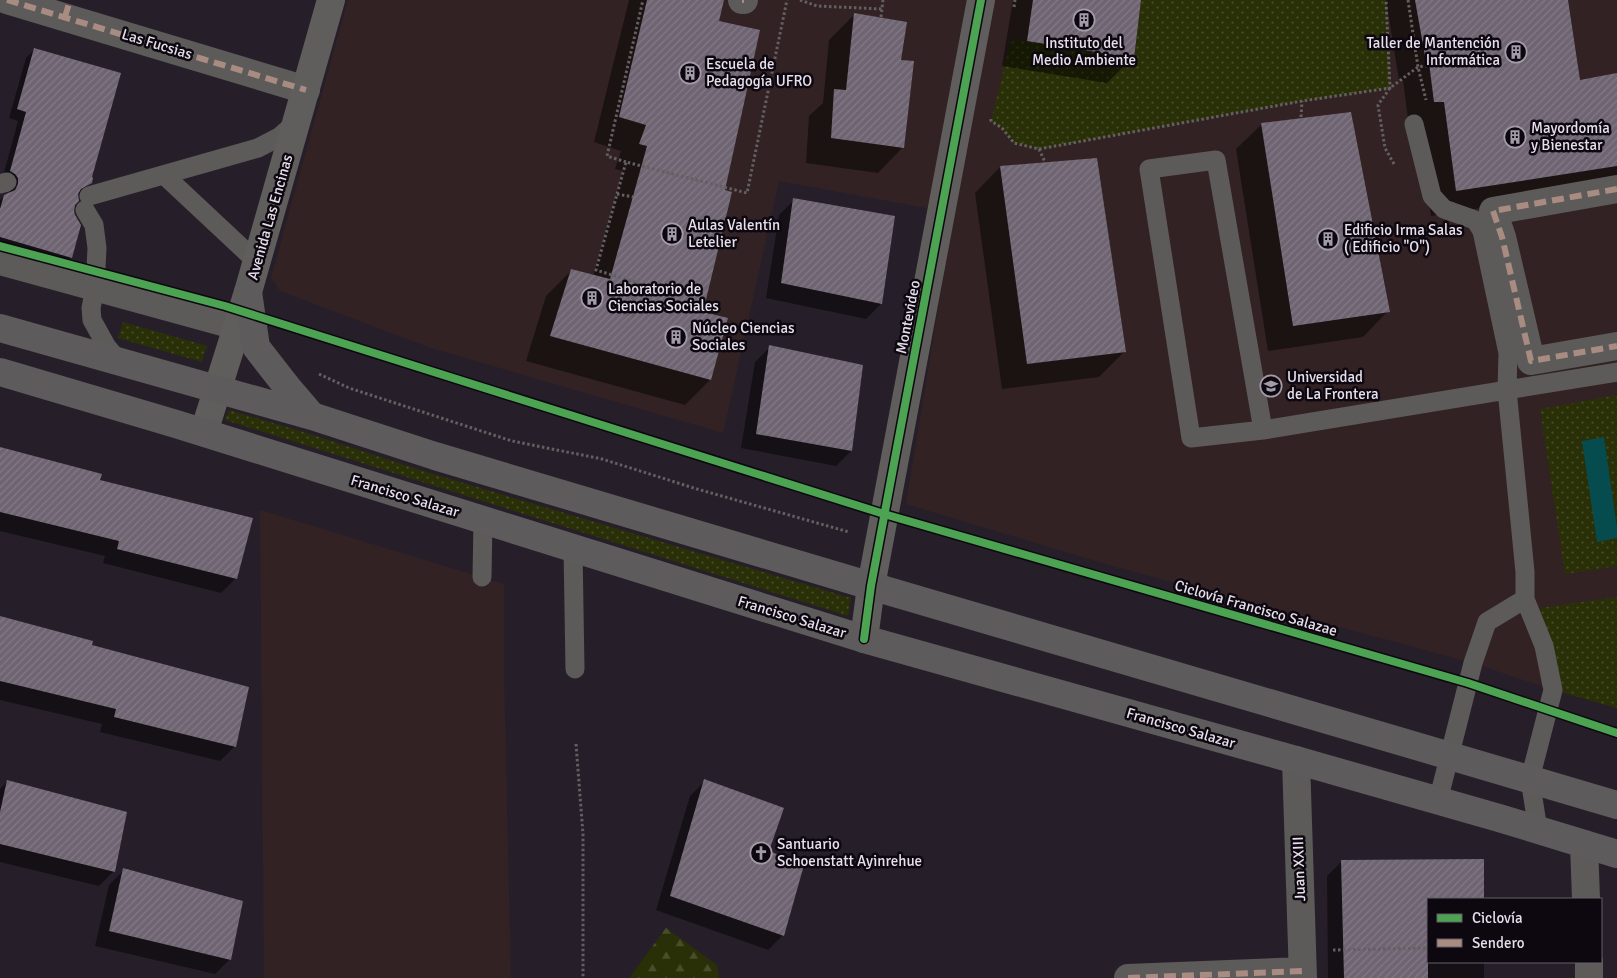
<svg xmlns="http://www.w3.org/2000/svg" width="1617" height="978" font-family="Signika,sans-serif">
<defs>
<pattern id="grass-dots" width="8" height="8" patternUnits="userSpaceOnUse" patternTransform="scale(1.25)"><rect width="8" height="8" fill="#292f06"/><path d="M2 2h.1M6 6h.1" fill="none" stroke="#484d2a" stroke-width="1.8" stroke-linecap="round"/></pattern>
<pattern id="forest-firs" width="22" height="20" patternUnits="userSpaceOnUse" patternTransform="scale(1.25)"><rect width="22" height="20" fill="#292f06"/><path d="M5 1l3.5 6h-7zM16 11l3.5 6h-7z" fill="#484d2a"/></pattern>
<pattern id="building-hatch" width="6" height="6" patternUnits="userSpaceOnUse" patternTransform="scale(1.25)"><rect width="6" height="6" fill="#6e6472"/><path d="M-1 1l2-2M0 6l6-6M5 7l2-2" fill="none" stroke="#837a86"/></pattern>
</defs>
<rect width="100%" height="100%" fill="#261f29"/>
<!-- education -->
<path fill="#332223" d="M348,0H1617V708L1553,690L1473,663L1109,565L906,504L954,213L779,181L723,433L431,348L280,291L271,278Z
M260,510L504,584V674L511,978H264Z"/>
<!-- grass -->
<path fill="url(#grass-dots)" d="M1141,0H1386L1390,88L1302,101L1039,149L1014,143L1002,128L991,121L1011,40L1027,41L1134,58Z
M123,322L207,346L202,362L118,338Z
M1617,395V566L1565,574L1540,409Z
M229,410L307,433L430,473L851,598L848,616L225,420Z
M1617,597V708L1564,693L1540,608Z"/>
<!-- forest -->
<path fill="url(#forest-firs)" d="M666,928L717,965L719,978H629Z"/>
<!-- water -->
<path fill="#064c4e" d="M1604,437L1617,528V538L1597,542L1582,441Z"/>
<!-- shadow -->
<path fill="#0007" d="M629,0H723L717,22L723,191L702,313L710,380L685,405L526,361L546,296L571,271L593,276L623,171L615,169L621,151L594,142Z
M1013,0H1140L1133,57L1107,83L1002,66Z
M1386,0H1566L1579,81L1617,75V186L1431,216L1419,127H1409L1403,80H1399Z
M855,14L900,61L903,147L878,173L806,163L809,116L823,103L829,40Z
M35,49L90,178L91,183L82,192L77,194L73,210L71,257L62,266L0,248V200L5,196L10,194L9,188L2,180L18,121L9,118L26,58Z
M1262,124L1388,311L1363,337L1268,351L1236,149Z
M1000,167L1124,352L1099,377L1002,389L975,193Z
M794,200L881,304L866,319L766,298L779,215Z
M770,347L851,451L836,466L741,448L755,362Z
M0,448L99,481L236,578L221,593L103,563L105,556L0,531Z
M0,618L235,746L220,761L100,732L102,724L0,700Z
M8,781L114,871L99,886L0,862V789Z
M705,781L768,852L783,935L768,950L656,910L690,796Z
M1342,861H1483V899H1428V962H1484V978H1485H1328L1327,876Z
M124,870L230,959L215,974L95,946L109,885Z"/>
<!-- building -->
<path fill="url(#building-hatch)" d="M647,0H724L719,21L760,30L725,190L732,192L703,312L728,318L711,380L550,336L571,269L610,279L647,146L639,144L646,125L619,117Z
M1033,0H1141L1134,58L1027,41Z
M1415,0H1568L1580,80L1617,73V166L1456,191L1444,102H1434L1428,55L1425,56Z
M854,13L907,22L901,60L914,61L904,148L831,138L834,89L846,90Z
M34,48L121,73L92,177L93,178L92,183L81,189L78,194L79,201L75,205L74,211L75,215L81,225L72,258L0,237V209L4,195L15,190L18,184V178L15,174L10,171L26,112L17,109Z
M1351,112L1390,312L1293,326L1261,123Z
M1097,158L1126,352L1027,364L1000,166Z
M793,198L895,216L882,304L781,283Z
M769,345L863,365L852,451L756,434Z
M0,447L102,474L100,480L253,518L237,579L117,549L119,541L0,512Z
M0,616L93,641L92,645L249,687L236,747L114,717L116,709L0,681Z
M704,779L784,808L769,851L804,865L784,936L670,896Z
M7,780L127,812L115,872L0,844V812Z
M1484,859V899H1428V978H1344L1341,860Z
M123,868L243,901L231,960L109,931Z"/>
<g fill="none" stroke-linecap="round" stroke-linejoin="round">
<!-- path -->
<path stroke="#626061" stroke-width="3" stroke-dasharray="2.5 2.5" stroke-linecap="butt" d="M800,0L817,6L882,9
M1408,0L1418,67L1426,100
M1014,7L1015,0
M881,17L883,0
M1301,117L1302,101
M991,119V121L1002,128L1014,143L1039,149L1302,101L1390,88L1386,0
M1039,149L1045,162
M626,162L607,156L643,0
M1394,164L1385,148L1378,105L1390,88L1418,67L1459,61
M617,194L633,197
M618,312L627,314L638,283L596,270L626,162L747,193L787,0
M627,314L635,316
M319,374L349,388L512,441L602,459L697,489L849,532
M576,744L583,834V978
M1333,950L1428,948"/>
<!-- lane -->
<path stroke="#5c5b59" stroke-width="19" d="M1414,124L1432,196L1444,209L1475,220L1482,231L1508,353L1507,390L1525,572V599L1544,646L1553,690L1530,779L1538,830
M164,175L257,262
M0,184L7,182
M89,196L258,148L279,137L296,122
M85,210L94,225L97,248L95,288L91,308L92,320L107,347L119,361
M1263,430L1216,160L1149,169L1191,438L1263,430L1617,372
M573,548L575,669
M482,577L483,520
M1438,801L1473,663L1487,622L1525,599"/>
<!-- street -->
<path stroke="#5c5b59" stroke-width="28" d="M7,0L306,90
M742,0H744
M1617,189L1493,211L1502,237L1531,361L1617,346
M0,261L237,326
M1296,760L1303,978
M1584,844L1586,899
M1589,962V978
M1128,978L1302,971"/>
<!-- secondary -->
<path stroke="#605d5d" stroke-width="28" d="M204,432L248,292L331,0
M864,639L871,586L981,0"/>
<!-- primary -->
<path stroke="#5e5b5c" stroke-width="28" d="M248,292L256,347L288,388L312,416
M0,328L312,416L435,456L871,586L1617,805
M0,372L176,424L864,639L1296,760L1499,818L1617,854"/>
<!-- quiet -->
<path stroke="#a88b81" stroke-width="6" stroke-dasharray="12 6" stroke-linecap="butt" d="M7,0L306,90
M742,0H744
M65,17L70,0
M1617,189L1493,211L1502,237L1531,361L1617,346
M1128,978L1302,971"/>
<!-- cycleway casing -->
<g stroke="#0d0810" stroke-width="11">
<path id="cycleway" d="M0,246L225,306L884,514L1468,683L1617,733
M864,639L871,586L981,0"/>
</g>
<!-- cycleway -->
<use href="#cycleway" stroke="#4ca352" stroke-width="8"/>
</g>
<!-- icons -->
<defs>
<g id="building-ring" transform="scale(1.125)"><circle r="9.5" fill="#0d0810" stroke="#a39ca8" stroke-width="1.5"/><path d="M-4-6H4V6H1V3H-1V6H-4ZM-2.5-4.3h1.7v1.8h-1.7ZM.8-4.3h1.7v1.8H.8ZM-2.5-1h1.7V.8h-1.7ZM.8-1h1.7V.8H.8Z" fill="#a39ca8"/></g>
<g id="university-ring" transform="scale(1.125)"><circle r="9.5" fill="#0d0810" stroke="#a39ca8" stroke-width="1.5"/><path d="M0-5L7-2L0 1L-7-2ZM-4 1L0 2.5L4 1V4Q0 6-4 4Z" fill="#a39ca8"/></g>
<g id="church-ring" transform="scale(1.125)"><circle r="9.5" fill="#0d0810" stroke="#a39ca8" stroke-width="1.5"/><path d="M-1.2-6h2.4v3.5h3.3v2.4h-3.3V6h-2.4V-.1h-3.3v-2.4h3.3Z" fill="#a39ca8"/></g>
</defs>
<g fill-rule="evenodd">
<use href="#building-ring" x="1084" y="20"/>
<use href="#building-ring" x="1516" y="52"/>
<use href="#building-ring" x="690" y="73"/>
<use href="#building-ring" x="1515" y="137"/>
<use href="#building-ring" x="672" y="234"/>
<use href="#building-ring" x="1328" y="239"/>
<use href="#building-ring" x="592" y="298"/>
<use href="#building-ring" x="676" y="337"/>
<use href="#university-ring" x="1271" y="386"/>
<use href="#church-ring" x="761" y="853"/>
</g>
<g text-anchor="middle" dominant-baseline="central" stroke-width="5" stroke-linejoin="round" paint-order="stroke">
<!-- poi labels -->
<g font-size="15" fill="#e7dfec" stroke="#0d0810" text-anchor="start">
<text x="1084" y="43" text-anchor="middle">Instituto del<tspan x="1084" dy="17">Medio Ambiente</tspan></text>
<text x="1500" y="43" text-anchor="end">Taller de Mantención<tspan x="1500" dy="17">Informática</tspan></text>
<text x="706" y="64">Escuela de<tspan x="706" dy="17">Pedagogía UFRO</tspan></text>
<text x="1531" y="128">Mayordomía<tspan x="1531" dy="17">y Bienestar</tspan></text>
<text x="688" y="225">Aulas Valentín<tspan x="688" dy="17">Letelier</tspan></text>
<text x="1344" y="230">Edificio Irma Salas<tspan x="1344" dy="17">( Edificio "O")</tspan></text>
<text x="608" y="289">Laboratorio de<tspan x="608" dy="17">Ciencias Sociales</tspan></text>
<text x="692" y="328">Núcleo Ciencias<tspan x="692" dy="17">Sociales</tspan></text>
<text x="1287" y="377">Universidad<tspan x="1287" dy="17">de La Frontera</tspan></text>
<text x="777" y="844">Santuario<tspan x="777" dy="17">Schoenstatt Ayinrehue</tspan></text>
</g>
<!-- street labels -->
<g font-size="15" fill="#e7dfec" stroke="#0d0810">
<text transform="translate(157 44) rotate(17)">Las Fucsias</text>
<text transform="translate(270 217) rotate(-74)">Avenida Las Encinas</text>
<text transform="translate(908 317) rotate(-79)">Montevideo</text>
<text transform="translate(405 496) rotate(17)">Francisco Salazar</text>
<text transform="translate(1256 608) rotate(16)">Ciclovía Francisco Salazae</text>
<text transform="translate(792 617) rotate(17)">Francisco Salazar</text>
<text transform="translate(1181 728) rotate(16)">Francisco Salazar</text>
<text transform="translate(1299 869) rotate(-92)">Juan XXIII</text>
</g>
</g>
<!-- legend -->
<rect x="1427" y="898" width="175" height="65" fill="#0d0810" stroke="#645e68"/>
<rect x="1437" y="914" width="25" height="8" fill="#4ca352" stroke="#645e68"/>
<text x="1472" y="923" font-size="15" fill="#e7dfec">Ciclovía</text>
<rect x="1437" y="939" width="25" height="8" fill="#a88b81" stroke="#645e68"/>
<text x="1472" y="948" font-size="15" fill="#e7dfec">Sendero</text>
</svg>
